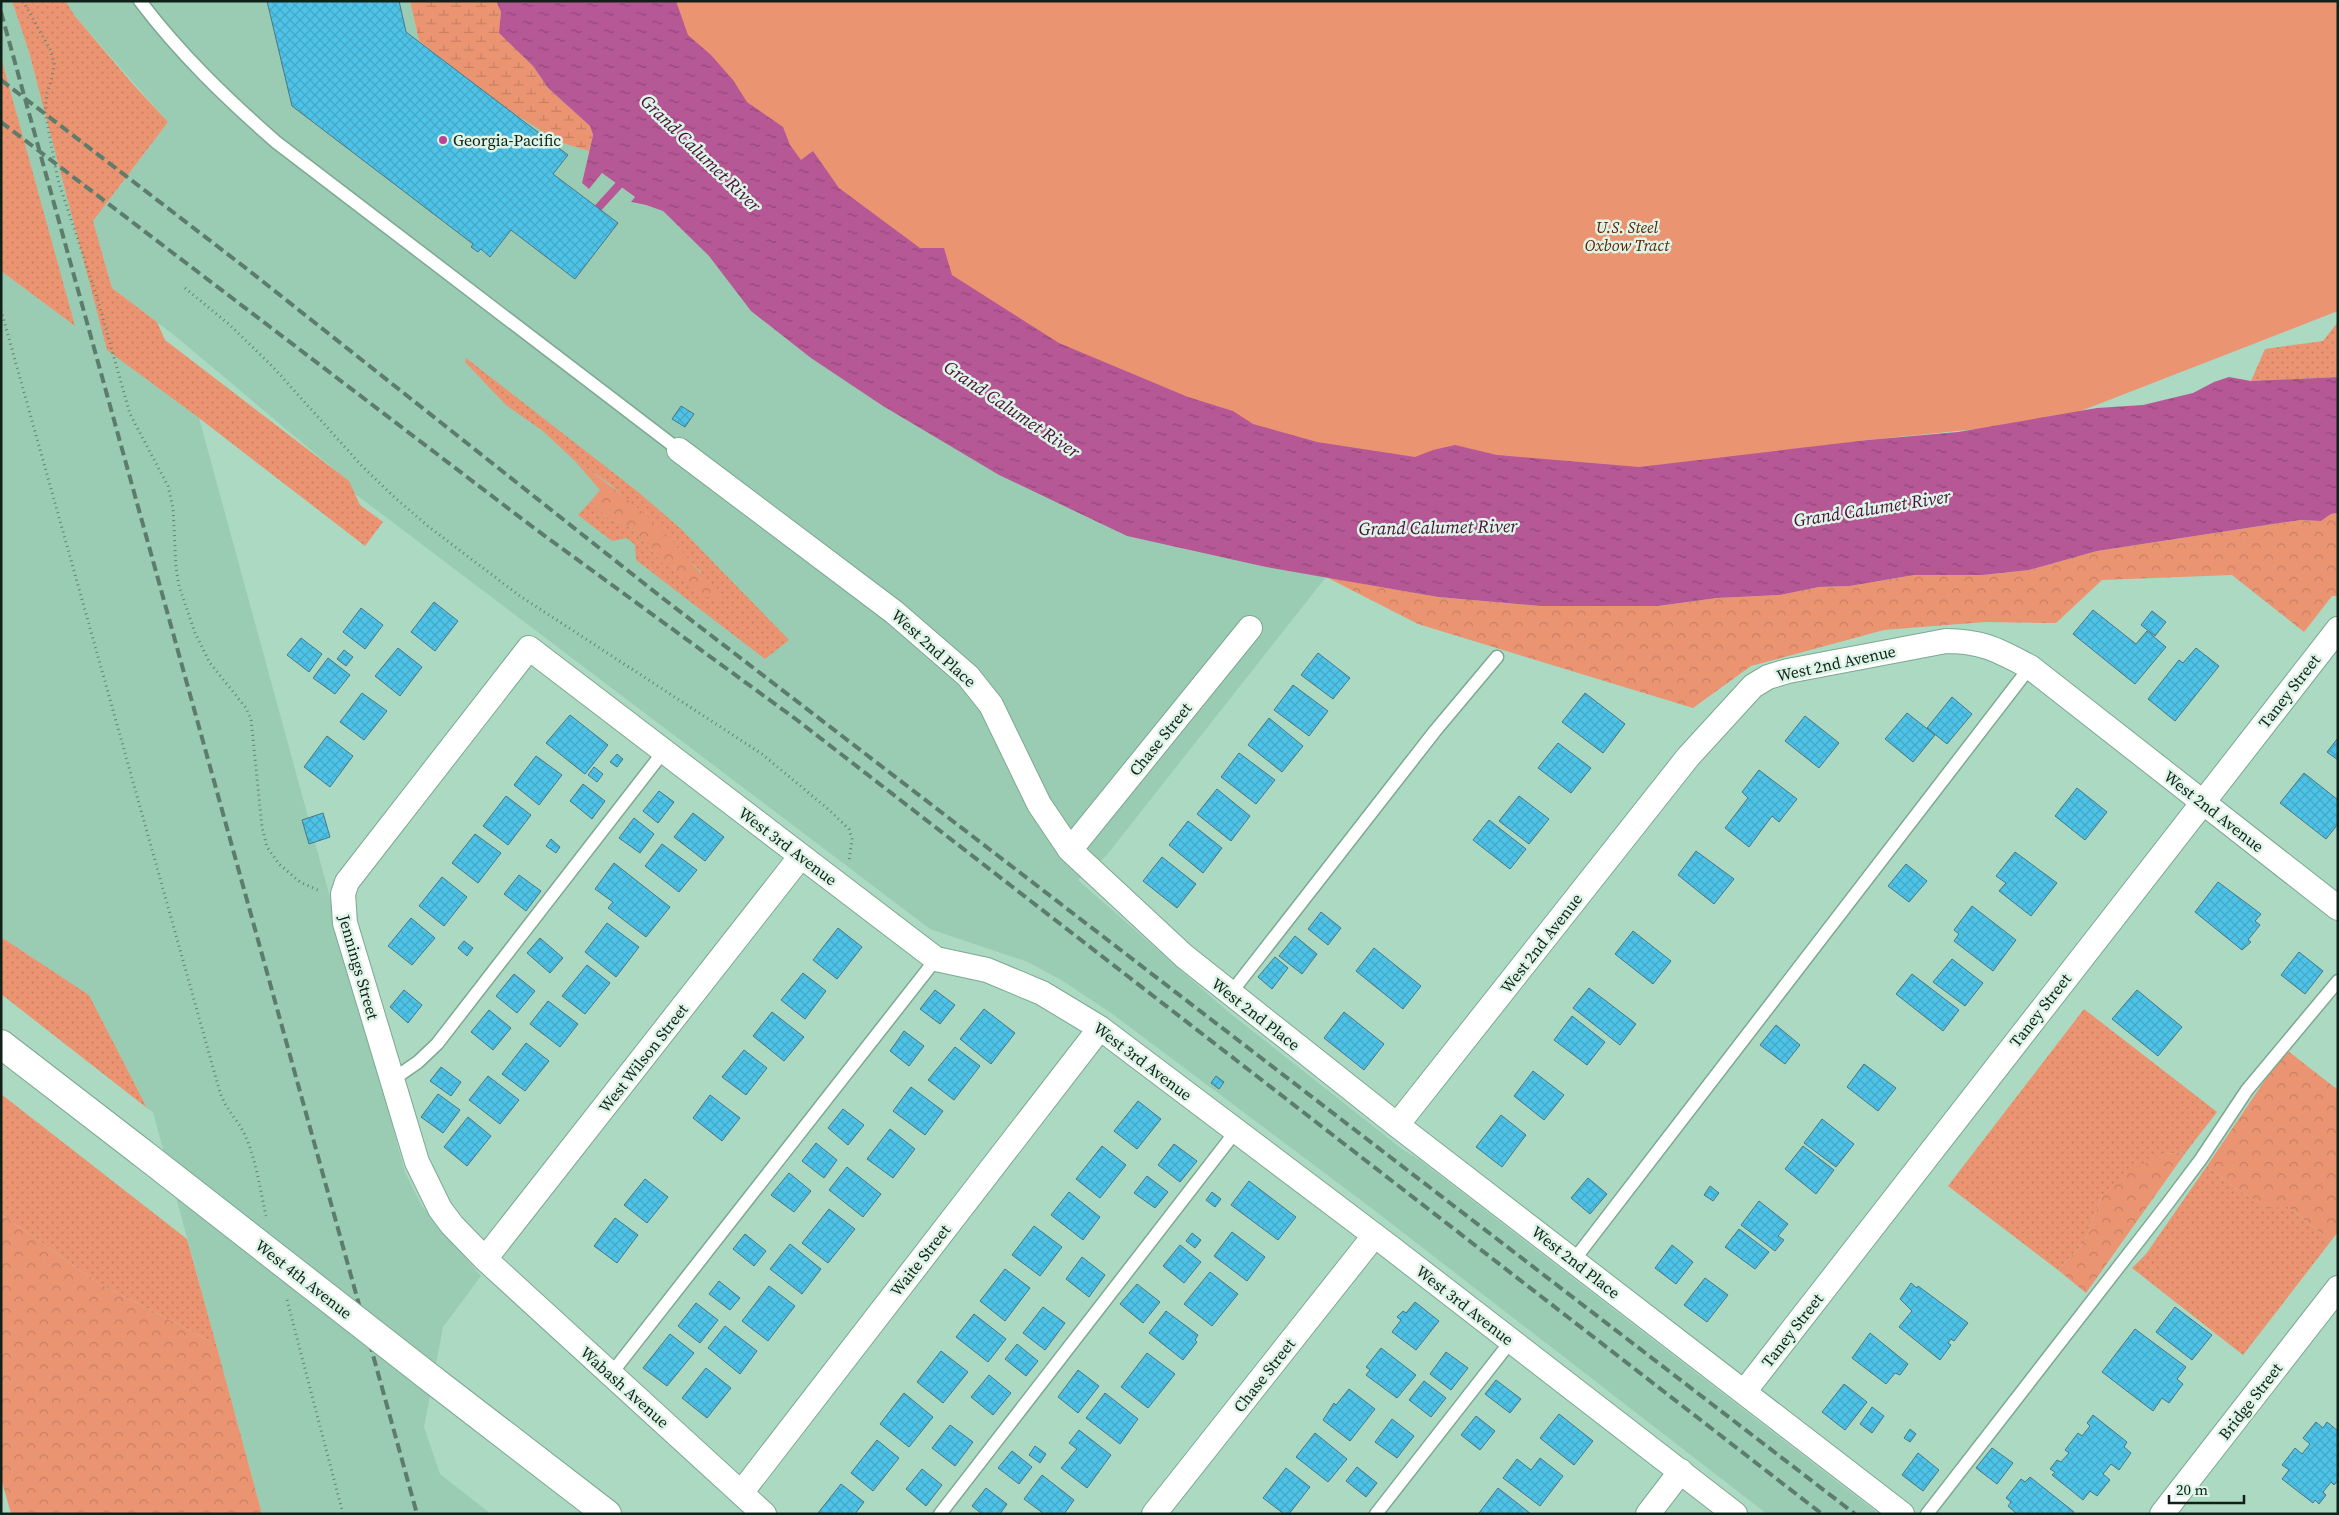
<svg xmlns="http://www.w3.org/2000/svg" width="2339" height="1515" font-family="'Source Serif 4',serif">
<defs>
<pattern id="grass-dots" width="8" height="8" patternUnits="userSpaceOnUse" patternTransform="scale(1.25)"><rect width="8" height="8" fill="#eb9472"/><path d="M2 2h.1M6 6h.1" fill="none" stroke="#c87f62" stroke-width="1.8" stroke-linecap="round"/></pattern>
<pattern id="forest-crowns" width="20" height="18" patternUnits="userSpaceOnUse" patternTransform="scale(1.25)"><rect width="20" height="18" fill="#eb9472"/><path d="M2 6a3 3 0 1 1 6 0M12 15a3 3 0 1 1 6 0" fill="none" stroke="#c87f62"/></pattern>
<pattern id="wetland-marsh" width="20" height="14" patternUnits="userSpaceOnUse" patternTransform="scale(1.25)"><rect width="20" height="14" fill="#eb9472"/><path d="M1 5h8M5 5V1M11 12h8M15 12V8" fill="none" stroke="#c87f62"/></pattern>
<pattern id="water-ripples" width="26" height="14" patternUnits="userSpaceOnUse" patternTransform="scale(1.25)"><rect width="26" height="14" fill="#b65796"/><path d="M2 4q2-2 4 0t4 0M15 11q2-2 4 0t4 0" fill="none" stroke="#93487a"/></pattern>
<pattern id="building-cross-hatch" width="8" height="8" patternUnits="userSpaceOnUse" patternTransform="scale(1.25)"><rect width="8" height="8" fill="#4ec3e7"/><path d="M0 0l8 8M0 8l8-8" fill="none" stroke="#43a7c6"/></pattern>
</defs>
<rect width="100%" height="100%" fill="#acd9c1"/>
<!-- built -->
<path fill="#99ccb2" d="M1,1H12L29,52L107,349L199,418L405,1172L422,1206L481,1276L443,1327L424,1427L440,1474L491,1514H262L153,1112L147,1108L89,995L1,937V271L74,325L1,57Z
M66,1H410L419,42L559,142L589,151L582,183L589,189L602,173L635,198L632,203L646,205L663,211L709,256L731,282L848,382L883,406L999,475L1127,536L1266,567L1326,577L1106,856L1078,880L1226,1010L1402,1149L1421,1161L1879,1514H1767L1370,1207L1111,1013L1063,981L1028,962L930,929L354,493L348,481L174,335L112,288L93,221L168,122L74,15Z"/>
<!-- grass -->
<path fill="url(#grass-dots)" d="M12,1H66L74,15L132,83L168,122L93,221L112,288L157,322L165,340L349,481L360,505L383,522L365,546L199,418L107,350L29,52Z
M1,57L75,326L1,271Z
M2338,322V377L2251,381L2265,349L2323,341Z
M466,358L637,491L680,528L789,640L765,659L636,560L635,545L627,538L612,541L578,515L591,501L608,518L631,528L663,563L702,573L668,538L610,484L575,461L543,431L506,405L465,362Z
M1,937L89,995L147,1108L1,994Z
M2084,1009L2217,1112L2186,1152L2164,1154L2102,1196L2084,1243L2058,1270L1948,1186Z
M1,1094L187,1239L216,1344L100,1284L1,1214Z
M2207,1166L2235,1188L2267,1207H2288L2331,1241L2243,1355L2132,1268L2146,1254Z"/>
<!-- forest -->
<path fill="url(#forest-crowns)" d="M575,461C631,497 682,545 720,599L706,597L663,563L631,528L608,518L591,501L600,490Z
M2338,513V596H2332L2304,632L2232,575L2102,580L2056,623L1985,622L1884,630L1751,666L1693,708L1418,624L1326,577L1438,597L1540,606H1658L1717,598L1780,595L1819,587L1850,586L1914,575H1983L2029,570L2097,551L2300,520L2321,521L2331,514Z
M2288,1051L2338,1090V1232L2331,1241L2288,1207L2268,1208L2235,1188L2207,1166L2265,1080Z
M2186,1152L2086,1293L2058,1270L2084,1243L2102,1196L2133,1169L2164,1154Z
M1,1214L100,1284L216,1344L262,1514H11L1,1478Z"/>
<!-- wetland -->
<path fill="url(#wetland-marsh)" d="M410,1H496L501,12L500,33L533,66L548,88L590,126L593,135L589,151L559,142L504,107L419,41Z"/>
<!-- green -->
<path fill="#eb9472" d="M643,1H2338V311L2055,421L1868,440L1638,473L1443,462L1319,449L1018,336L867,237Z"/>
<!-- water -->
<path fill="url(#water-ripples)" d="M496,1H676L688,35L711,55L733,80L747,102L783,127L790,145L801,160L813,151L839,188L920,248H944L952,275L1059,343L1188,397L1233,411L1253,424L1317,442L1415,457L1433,450L1455,445L1497,455L1639,467L1868,440L1958,432L2097,408L2143,405L2193,393L2214,382L2229,377L2251,381L2338,377V513L2331,514L2321,521L2300,520L2097,551L2029,570L1983,575H1914L1850,586L1819,587L1780,595L1717,598L1658,606H1540L1438,597L1266,567L1127,536L999,475L883,406L811,358L751,311L709,256L663,211L646,205L631,202L635,197L602,173L589,189L582,183L593,135L590,126L548,88L533,66L499,33L501,12Z"/>
<g fill="none" stroke-linecap="round" stroke-linejoin="round">
<!-- stream -->
<path stroke="#b65796" stroke-width="8" d="M598,208L619,185"/>
</g>
<!-- building -->
<path fill="url(#building-cross-hatch)" stroke="#497787" d="M267,1H399L406,32L568,155L553,174L618,223L575,279L511,230L490,257L481,249L478,252L471,247L473,244L292,106Z
M681,406L694,414L685,427L672,419Z
M434,602L458,621L435,651L411,632Z
M361,608L383,625L365,649L343,632Z
M2093,610L2136,644L2147,631L2166,647L2135,684L2073,634Z
M2152,611L2166,622L2155,636L2141,625Z
M301,638L322,654L309,672L287,655Z
M398,648L422,667L400,696L375,676Z
M2196,648L2219,666L2175,721L2148,699L2179,660L2183,663Z
M344,650L353,657L346,666L337,659Z
M1318,653L1350,678L1333,699L1301,675Z
M328,658L350,675L335,694L313,678Z
M1293,685L1328,711L1309,736L1274,710Z
M362,693L387,711L364,740L340,722Z
M1585,693L1625,724L1603,753L1562,722Z
M1952,697L1972,714L1947,744L1927,728Z
M1907,713L1935,735L1913,762L1885,739Z
M570,715L608,745L585,774L546,743Z
M1805,716L1839,743L1819,768L1785,741Z
M1269,718L1303,746L1282,772L1248,745Z
M327,736L353,756L330,787L304,767Z
M2338,738V760L2327,752Z
M1558,743L1591,768L1571,793L1538,768Z
M1239,753L1275,780L1256,804L1221,777Z
M617,754L623,759L617,767L610,762Z
M536,756L562,775L539,805L514,785Z
M594,767L603,774L597,782L588,775Z
M1759,770L1797,799L1779,822L1772,816L1749,847L1725,828L1748,798L1742,792Z
M2304,773L2338,800V824L2326,839L2280,803Z
M583,784L605,801L592,819L570,801Z
M2077,788L2107,812L2085,840L2055,816Z
M1217,789L1250,816L1231,841L1197,814Z
M659,791L674,802L658,823L643,811Z
M506,796L531,815L508,845L483,826Z
M1519,796L1549,819L1529,844L1499,821Z
M323,813L330,837L309,844L302,820Z
M693,813L724,837L705,861L674,837Z
M634,818L654,834L640,853L619,838Z
M1489,820L1526,849L1510,869L1473,840Z
M1188,821L1222,848L1203,873L1169,845Z
M475,834L501,853L478,883L452,863Z
M551,839L560,847L556,853L546,846Z
M662,844L697,870L679,892L645,866Z
M1696,851L1734,879L1714,904L1678,875Z
M2015,852L2057,883L2031,916L1999,891L2006,883L1996,876Z
M1162,857L1196,884L1177,908L1143,881Z
M614,863L670,907L646,937L608,908L613,902L595,889Z
M1906,864L1927,881L1909,902L1888,886Z
M519,875L541,891L526,911L504,894Z
M442,877L467,897L444,926L419,906Z
M2218,882L2261,914L2255,921L2260,925L2248,940L2251,942L2242,950L2195,912Z
M1972,906L2016,940L1993,971L1954,941L1959,934L1954,930Z
M1321,912L1341,928L1328,945L1308,929Z
M411,918L435,938L412,965L388,946Z
M607,923L639,947L616,977L585,952Z
M838,928L862,947L837,979L813,960Z
M1633,931L1671,961L1653,984L1615,954Z
M1295,936L1317,954L1302,974L1279,956Z
M540,938L563,958L550,973L527,953Z
M464,941L473,948L467,956L458,948Z
M1374,948L1421,986L1403,1009L1356,971Z
M2299,952L2323,971L2305,994L2281,975Z
M1275,957L1288,968L1272,989L1258,977Z
M1952,959L1983,983L1965,1006L1933,982Z
M587,965L610,983L585,1014L562,996Z
M803,973L826,991L805,1019L781,1000Z
M514,974L535,991L517,1013L496,996Z
M1912,974L1959,1010L1943,1031L1896,994Z
M1589,988L1636,1024L1620,1045L1573,1008Z
M404,990L422,1005L408,1023L390,1007Z
M935,990L955,1005L940,1024L920,1009Z
M2137,990L2182,1027L2158,1056L2112,1019Z
M548,1001L578,1024L560,1047L530,1024Z
M984,1009L1015,1033L991,1064L960,1039Z
M489,1010L511,1028L493,1050L471,1032Z
M772,1012L804,1037L784,1061L753,1036Z
M1344,1012L1384,1044L1364,1070L1324,1038Z
M1572,1016L1605,1042L1587,1065L1554,1040Z
M1776,1025L1800,1045L1785,1064L1760,1045Z
M904,1031L924,1046L909,1066L890,1051Z
M526,1043L549,1061L525,1091L502,1074Z
M955,1047L980,1066L954,1100L928,1080Z
M744,1050L767,1068L746,1095L722,1077Z
M1864,1064L1896,1088L1878,1111L1847,1087Z
M441,1067L461,1082L451,1096L430,1081Z
M1533,1071L1564,1095L1544,1120L1514,1096Z
M488,1076L519,1100L500,1124L469,1100Z
M1216,1076L1224,1082L1219,1089L1211,1083Z
M911,1087L943,1111L925,1135L893,1111Z
M438,1094L460,1110L443,1133L421,1117Z
M710,1095L740,1118L722,1141L693,1118Z
M1138,1101L1161,1119L1137,1149L1114,1131Z
M843,1109L864,1125L848,1145L828,1128Z
M1501,1115L1526,1135L1502,1167L1476,1147Z
M468,1117L491,1136L467,1166L444,1147Z
M1822,1119L1854,1144L1836,1167L1804,1143Z
M890,1129L915,1149L893,1178L867,1159Z
M816,1143L837,1160L824,1178L802,1161Z
M1174,1144L1197,1161L1180,1182L1158,1165Z
M1102,1146L1126,1165L1100,1198L1076,1179Z
M1803,1146L1834,1170L1816,1194L1785,1169Z
M847,1167L881,1194L863,1217L829,1190Z
M789,1173L811,1191L794,1212L771,1195Z
M1147,1176L1168,1192L1155,1208L1134,1193Z
M1588,1178L1607,1194L1590,1214L1571,1198Z
M645,1179L668,1197L647,1223L624,1205Z
M1249,1181L1296,1217L1278,1240L1231,1205Z
M1710,1186L1719,1193L1713,1201L1704,1195Z
M1069,1192L1100,1217L1083,1240L1051,1215Z
M1212,1192L1221,1199L1215,1207L1206,1200Z
M1759,1201L1788,1224L1778,1236L1784,1240L1775,1251L1741,1225Z
M829,1209L855,1229L828,1263L802,1243Z
M615,1218L638,1235L617,1263L594,1246Z
M1034,1226L1062,1247L1040,1276L1012,1255Z
M1739,1229L1769,1252L1755,1269L1725,1247Z
M1232,1232L1265,1257L1247,1281L1214,1256Z
M1192,1233L1201,1240L1195,1248L1186,1241Z
M745,1234L766,1251L754,1266L733,1249Z
M790,1244L821,1269L802,1294L770,1269Z
M1180,1245L1201,1262L1184,1283L1163,1266Z
M1672,1245L1693,1262L1676,1284L1655,1268Z
M1082,1257L1105,1275L1089,1297L1066,1279Z
M1005,1269L1030,1288L1005,1321L980,1301Z
M1210,1272L1238,1294L1212,1326L1184,1304Z
M1705,1278L1728,1295L1707,1322L1684,1305Z
M719,1281L740,1298L730,1310L709,1294Z
M1911,1283L1917,1288L1918,1286L1968,1323L1954,1341L1951,1339L1948,1343L1951,1345L1940,1360L1899,1327L1912,1311L1900,1299Z
M1137,1284L1160,1302L1143,1323L1120,1304Z
M769,1286L795,1306L768,1341L742,1321Z
M1415,1302L1439,1321L1416,1350L1392,1332L1401,1320L1397,1317L1403,1311L1406,1313Z
M696,1303L718,1320L700,1343L678,1326Z
M1043,1307L1065,1323L1045,1350L1023,1333Z
M2175,1307L2212,1335L2192,1360L2156,1332Z
M1166,1311L1198,1335L1195,1340L1197,1342L1183,1360L1149,1333Z
M974,1314L1006,1339L988,1362L956,1337Z
M725,1326L757,1351L740,1374L708,1348Z
M2135,1329L2186,1367L2177,1379L2183,1384L2169,1403L2162,1398L2153,1411L2102,1372Z
M1870,1333L1908,1364L1900,1375L1895,1373L1886,1384L1852,1358Z
M670,1334L694,1353L667,1386L643,1368Z
M1017,1344L1038,1361L1026,1376L1005,1359Z
M1381,1348L1416,1375L1397,1398L1366,1375L1370,1370L1366,1367Z
M941,1351L968,1372L943,1403L917,1382Z
M1446,1352L1468,1368L1451,1390L1430,1374Z
M1147,1353L1175,1374L1148,1408L1121,1387Z
M706,1368L731,1388L707,1418L682,1398Z
M1078,1370L1099,1386L1078,1413L1058,1397Z
M989,1375L1011,1393L993,1415L971,1397Z
M1496,1380L1521,1399L1510,1413L1485,1394Z
M1424,1381L1446,1398L1431,1417L1409,1400Z
M1844,1384L1867,1402L1845,1430L1822,1412Z
M1349,1389L1375,1409L1350,1441L1323,1420L1334,1403L1336,1405Z
M904,1393L933,1417L909,1447L880,1424Z
M1105,1393L1138,1419L1120,1444L1086,1418Z
M1872,1407L1884,1416L1872,1433L1860,1424Z
M1559,1414L1593,1441L1574,1465L1540,1438Z
M2093,1415L2127,1442L2124,1447L2131,1453L2119,1470L2111,1464L2103,1474L2110,1480L2097,1496L2090,1491L2083,1500L2052,1475L2055,1472L2050,1469L2057,1460L2061,1462L2069,1453L2065,1450L2078,1433L2082,1436L2090,1426L2087,1423Z
M1476,1416L1495,1431L1480,1450L1461,1435Z
M1392,1419L1414,1436L1397,1458L1375,1442Z
M2316,1422L2323,1428L2327,1422L2338,1431V1480L2334,1485L2331,1482L2323,1492L2326,1495L2319,1504L2315,1500L2313,1503L2282,1479L2289,1470L2282,1465L2295,1448L2302,1454L2310,1444L2303,1438Z
M950,1425L973,1442L955,1466L932,1448Z
M1910,1429L1916,1434L1910,1442L1904,1438Z
M1079,1430L1111,1455L1087,1488L1061,1468L1077,1449L1069,1443Z
M1315,1433L1347,1459L1328,1482L1296,1457Z
M877,1440L899,1458L873,1491L851,1473Z
M1035,1446L1046,1454L1040,1463L1029,1455Z
M1992,1448L2013,1463L1997,1484L1976,1468Z
M1012,1451L1032,1467L1019,1484L998,1468Z
M1918,1453L1939,1470L1923,1491L1902,1475Z
M1540,1458L1563,1476L1540,1506L1503,1478L1517,1459L1531,1470Z
M1357,1467L1377,1483L1366,1497L1346,1481Z
M1286,1468L1310,1487L1289,1514H1284L1263,1498Z
M922,1469L942,1485L926,1506L906,1489Z
M1042,1475L1074,1500L1064,1514H1044L1024,1499Z
M2030,1477L2074,1512L2073,1514H2017L2008,1506L2011,1502L2006,1498L2021,1479L2025,1482Z
M841,1484L864,1502L855,1514L818,1513Z
M986,1488L1007,1504L1000,1514H982L972,1506Z
M1498,1488L1531,1514H1480L1479,1513Z"/>
<g fill="none" stroke-linecap="round" stroke-linejoin="round">
<!-- lane casing -->
<g stroke="#7da892" stroke-width="15">
<path id="lane" d="M140,1C180,54 227,99 276,142L679,450
M1230,994L1435,731L1497,657
M392,1080L418,1062L437,1044L664,751
M1574,1260L2030,667
M611,1374L936,959
M940,1514L1236,1131
M1376,1514L1511,1341
M1927,1514L2165,1207L2201,1159L2247,1090L2338,981"/>
</g>
<!-- street casing -->
<g stroke="#7da892" stroke-width="26">
<path id="street" d="M679,450L894,612L968,676L991,705L1039,804L1070,850L1184,956L1397,1125L1902,1514
M1070,850L1250,628
M1397,1125L1688,757L1753,686L1768,677L1788,671L1946,641C1983,641 1999,651 2030,667L2338,908
M485,1259L801,856
M1744,1392L2338,629
M741,1493L1100,1028
M764,1514L485,1259L452,1225L440,1209L417,1162L345,923L343,894L347,882L529,648L936,959L987,970L1042,993L1100,1028L1390,1247L1735,1514
M1154,1514L1374,1236
M1648,1514L1681,1471
M2162,1514L2338,1288"/>
</g>
<!-- secondary casing -->
<g stroke="#7da892" stroke-width="30">
<path id="secondary" d="M1,1044L141,1152
M433,1380L607,1514"/>
</g>
<!-- path -->
<path stroke="#648473" stroke-width="3" stroke-dasharray="1 4" stroke-linecap="butt" d="M23,1L51,51L54,64L52,78L47,93L45,112L58,180L96,294L130,414L168,486L173,508L176,568L179,586L195,633L210,663L246,708L251,719L262,827L267,847L279,864L300,882L320,891
M185,288L231,326L274,368L361,465L393,496L429,527L520,596L762,754L828,809L849,829L852,839L849,862
M1,310L219,1089C225,1109 235,1116 244,1133C256,1158 260,1189 266,1216
M287,1300L343,1514"/>
<!-- lane -->
<use href="#lane" stroke="#fff" stroke-width="12"/>
<!-- street -->
<use href="#street" stroke="#fff" stroke-width="24"/>
<!-- secondary -->
<use href="#secondary" stroke="#fff" stroke-width="28"/>
<!-- rail -->
<path stroke="#5d7c6c" stroke-width="4" stroke-dasharray="10 5" stroke-linecap="butt" d="M1,12L417,1514
M1,80L247,269L665,600L1855,1514
M1,122L534,528L797,720L1822,1514"/>
<!-- secondary-bridge casing -->
<g stroke="#7da892" stroke-width="30" stroke-linecap="butt">
<path id="secondary-bridge" d="M141,1152L433,1380"/>
</g>
<!-- secondary-bridge -->
<use href="#secondary-bridge" stroke="#fff" stroke-width="28"/>
</g>
<!-- markers -->
<circle fill="#bb4295" stroke="#ddf4e7" stroke-width="2" cx="443" cy="140" r="5"/>
<g text-anchor="middle" dominant-baseline="central" stroke-width="5" stroke-linejoin="round" paint-order="stroke">
<!-- poi labels -->
<g font-size="16" fill="#102119" stroke="#ddf4e7" text-anchor="start">
<text x="453" y="140">Georgia-Pacific</text>
</g>
<!-- park labels -->
<g font-size="16" font-style="italic" fill="#632000" stroke="#ddf4e7">
<text x="1627" y="227">U.S. Steel<tspan x="1627" dy="18">Oxbow Tract</tspan></text>
</g>
<!-- street labels -->
<g font-size="16" fill="#102119" stroke="#ddf4e7">
<text transform="translate(934 648) rotate(42)">West 2nd Place</text>
<text transform="translate(1836 663) rotate(-12)">West 2nd Avenue</text>
<text transform="translate(2289 691) rotate(-52)">Taney Street</text>
<text transform="translate(1160 739) rotate(-51)">Chase Street</text>
<text transform="translate(2214 811) rotate(38)">West 2nd Avenue</text>
<text transform="translate(788 846) rotate(37)">West 3rd Avenue</text>
<text transform="translate(1541 943) rotate(-52)">West 2nd Avenue</text>
<text transform="translate(359 967) rotate(74)">Jennings Street</text>
<text transform="translate(2040 1010) rotate(-52)">Taney Street</text>
<text transform="translate(1256 1014) rotate(38)">West 2nd Place</text>
<text transform="translate(643 1058) rotate(-52)">West Wilson Street</text>
<text transform="translate(1143 1061) rotate(37)">West 3rd Avenue</text>
<text transform="translate(920 1260) rotate(-52)">Waite Street</text>
<text transform="translate(1576 1262) rotate(38)">West 2nd Place</text>
<text transform="translate(304 1279) rotate(38)">West 4th Avenue</text>
<text transform="translate(1465 1305) rotate(38)">West 3rd Avenue</text>
<text transform="translate(1792 1330) rotate(-52)">Taney Street</text>
<text transform="translate(1264 1375) rotate(-52)">Chase Street</text>
<text transform="translate(625 1387) rotate(42)">Wabash Avenue</text>
<text transform="translate(2250 1401) rotate(-52)">Bridge Street</text>
</g>
<!-- water labels -->
<g font-size="18" font-style="italic" fill="#4b0e39" stroke="#ddf4e7">
<text transform="translate(701 153) rotate(44)">Grand Calumet River</text>
<text transform="translate(1012 409) rotate(34)">Grand Calumet River</text>
<text transform="translate(1872 508) rotate(-9)">Grand Calumet River</text>
<text transform="translate(1438 527) rotate(-1)">Grand Calumet River</text>
</g>
</g>
<!-- border -->
<rect width="2339" height="1515" fill="none" stroke="#102119" stroke-width="5"/>
<!-- scale -->
<path d="M2169 1495v8h75v-8" fill="none" stroke="#102119" stroke-width="2.5"/>
<text x="2176" y="1495" font-size="15" fill="#102119" stroke="#ddf4e7" stroke-width="4" paint-order="stroke">20 m</text>
</svg>
